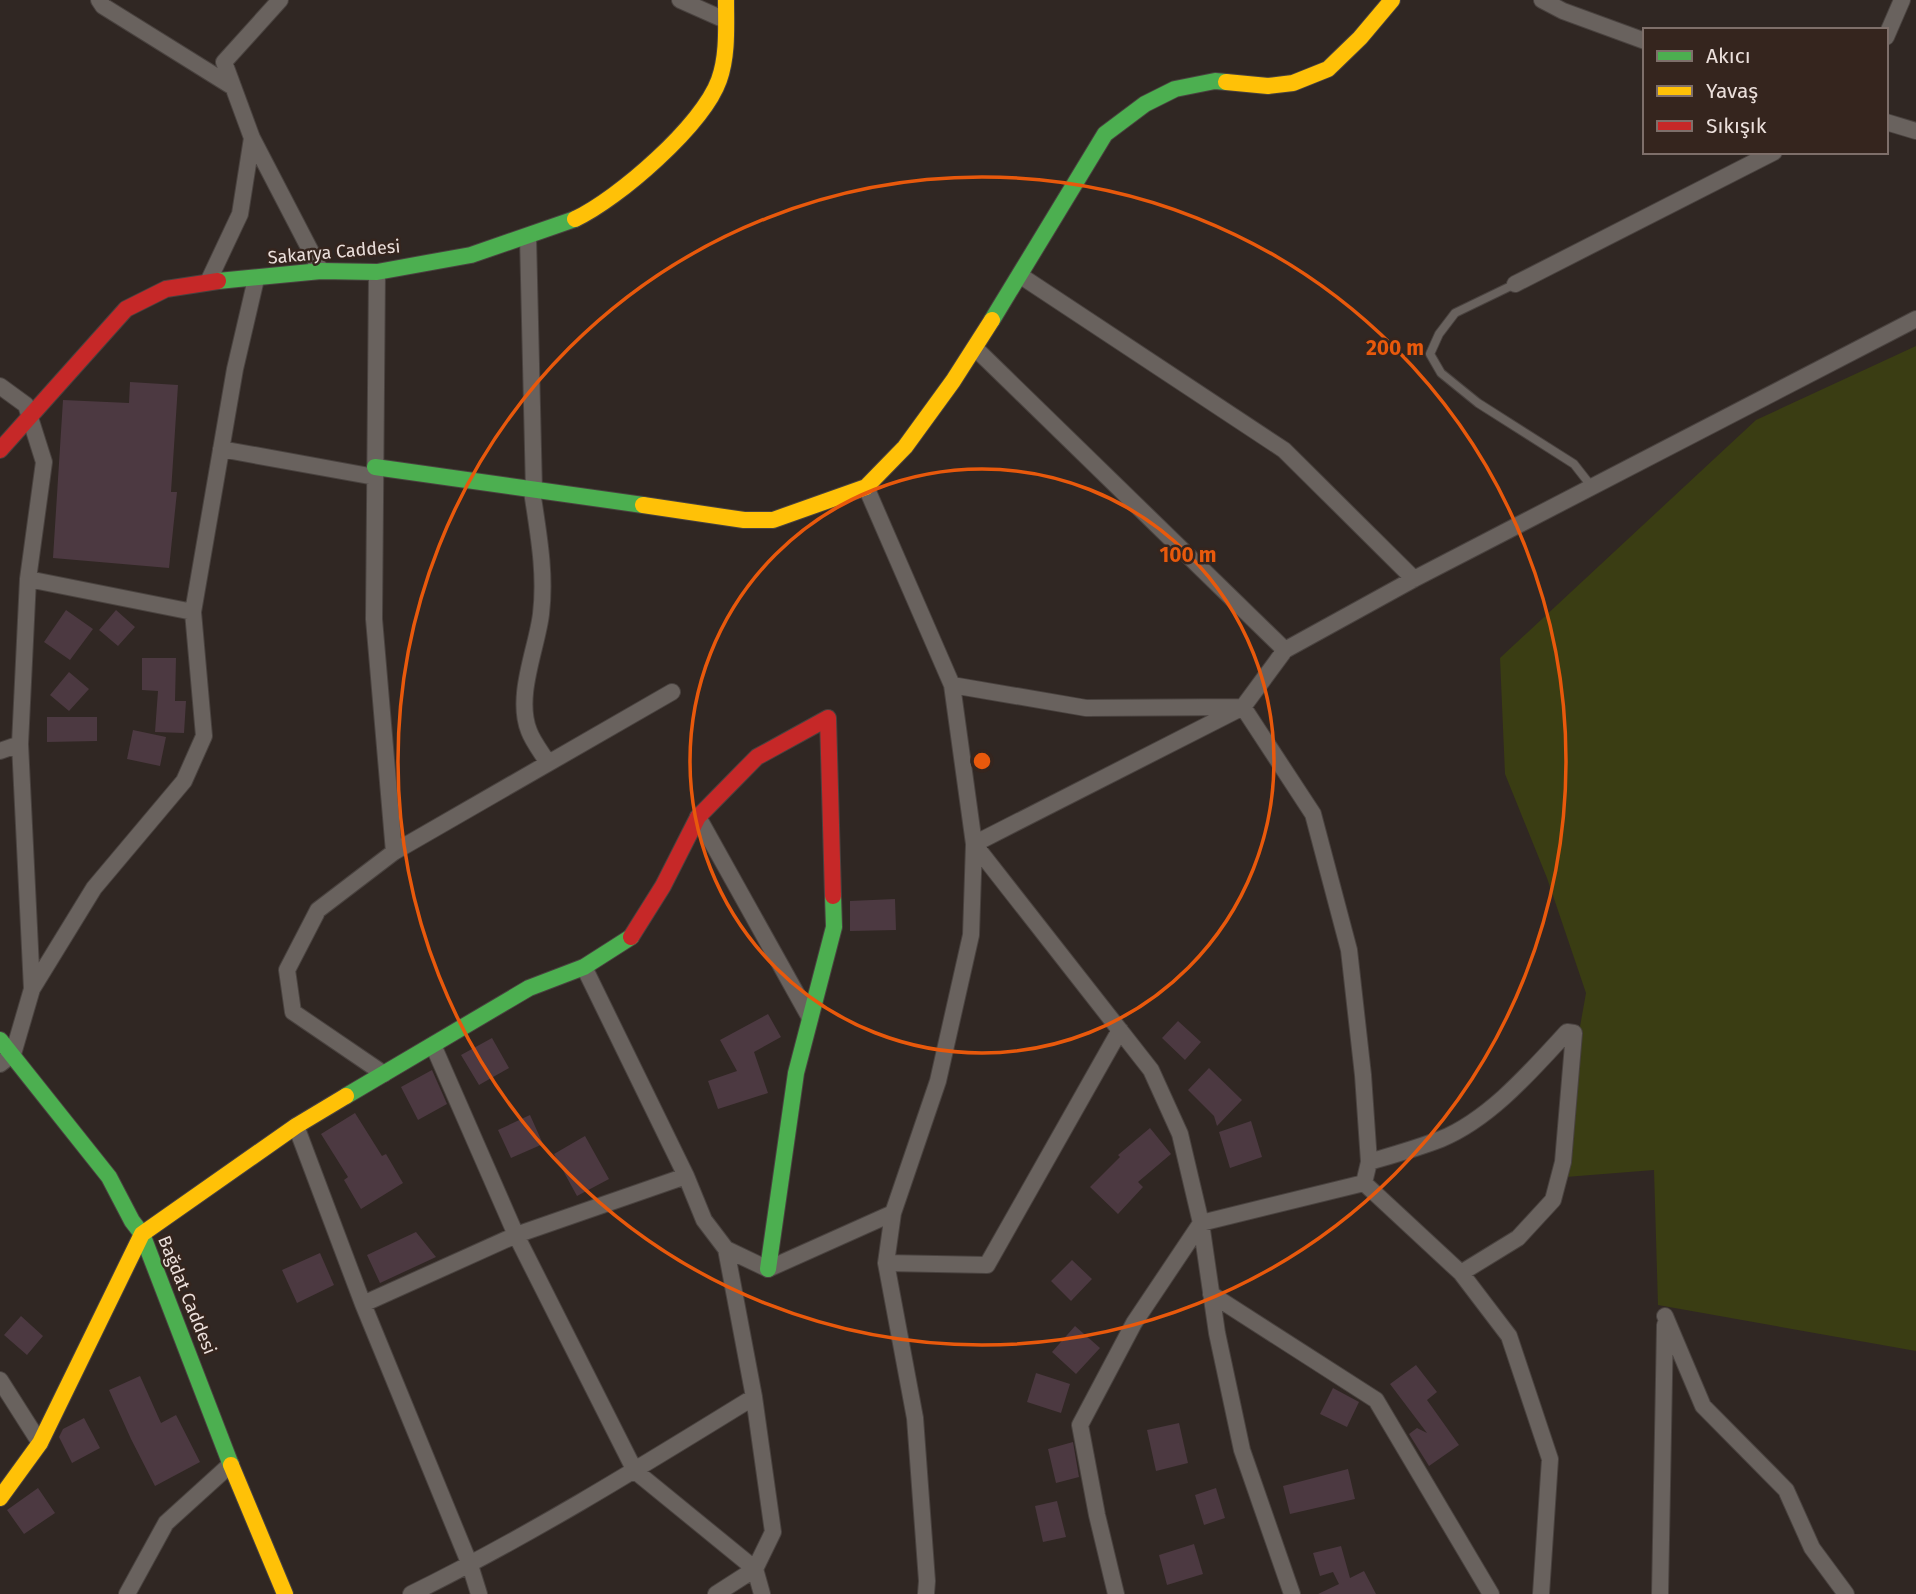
<svg xmlns="http://www.w3.org/2000/svg" width="1916" height="1594" font-family="'Fira Sans',sans-serif">
<rect width="100%" height="100%" fill="#302723"/>
<!-- green -->
<path fill="#3a3d13" d="M1916,346V1351L1658,1305L1654,1170L1553,1178L1586,993L1547,878L1505,774L1500,658L1756,420Z"/>
<!-- building -->
<path fill="#4c3941" d="M130,382L178,385L171,492H177L169,568L53,558L63,400L129,403Z
M66,610L93,629L70,660L44,642Z
M116,610L135,627L118,646L99,630Z
M142,658H176L175,701H186L184,733L155,732L158,691L142,690Z
M69,672L89,689L69,711L50,695Z
M47,717H97V741L47,742Z
M133,730L166,737L160,766L127,759Z
M895,899L896,930L850,931V901Z
M768,1014L781,1037L754,1052L768,1093L718,1109L708,1081L737,1071L720,1040Z
M1178,1021L1201,1042L1185,1060L1162,1038Z
M492,1038L509,1068L479,1085L461,1055Z
M1209,1068L1242,1100L1217,1126L1214,1116L1188,1090Z
M432,1070L447,1104L418,1120L401,1087Z
M355,1113L382,1156L386,1154L403,1183L361,1209L344,1180L348,1177L321,1134Z
M530,1115L543,1144L511,1158L498,1130Z
M1251,1121L1262,1157L1230,1168L1219,1132Z
M1150,1128L1171,1154L1138,1182L1143,1187L1118,1214L1090,1187L1120,1157L1118,1155Z
M585,1136L609,1179L577,1196L554,1154Z
M416,1232L436,1257L380,1283L367,1255Z
M320,1253L334,1285L297,1303L282,1270Z
M1072,1260L1092,1279L1071,1301L1051,1281Z
M21,1316L43,1336L27,1355L4,1335Z
M1075,1326L1100,1348L1076,1374L1052,1352Z
M1416,1365L1437,1392L1427,1400L1459,1445L1429,1466L1409,1434L1417,1428L1427,1433L1390,1384Z
M1036,1373L1070,1384L1061,1413L1027,1402Z
M140,1376L161,1423L176,1415L200,1462L155,1486L131,1439L109,1390Z
M1333,1388L1359,1402L1347,1427L1320,1414Z
M84,1418L100,1448L72,1463L59,1437L63,1429Z
M1179,1423L1188,1463L1156,1471L1147,1430Z
M1073,1442L1079,1477L1056,1483L1048,1449Z
M1348,1469L1355,1499L1290,1514L1283,1486Z
M38,1488L55,1513L24,1534L7,1510Z
M1216,1488L1225,1518L1204,1525L1195,1495Z
M1057,1501L1066,1537L1043,1542L1035,1506Z
M1194,1544L1203,1574L1167,1585L1159,1555Z
M1341,1546L1350,1578L1364,1571L1376,1594H1318L1339,1584L1333,1572L1320,1576L1313,1553Z"/>
<g fill="none" stroke-linecap="round" stroke-linejoin="round">
<!-- lane casing -->
<g stroke="#49423f" stroke-width="10">
<path id="lane" d="M1515,284L1455,313L1439,334L1430,354L1441,373L1478,403L1574,464L1592,487"/>
</g>
<!-- street casing -->
<g stroke="#49423f" stroke-width="18">
<path id="street" d="M99,0L103,6L233,87
M280,0L224,62L252,138L321,271
M680,0L725,20
M1542,0L1563,11L1645,41
M1886,37L1902,0
M1886,122L1916,131
M528,237L534,491
M377,272L374,619L394,852
M1021,276L1284,450L1414,579
M208,282L240,214L252,138
M1515,284L1774,152
M975,348L1285,650
M0,386L26,405L44,462L28,579L20,744L32,989L13,1054L0,1064
M221,449L375,477
M866,487L952,685L974,844L971,935L938,1081L893,1213L886,1263L915,1418L927,1581L926,1594
M532,491C538,532 546,572 541,614C537,648 515,696 529,731C533,742 542,753 548,763
M28,579L193,612L204,736L184,781L94,888L32,989
M193,612L235,369L256,279
M952,685L1086,708L1243,707L1285,650L1414,579L1916,319
M0,751L20,744
M698,817L810,1018
M974,844L1151,1070L1180,1134L1201,1223L1217,1333L1242,1450L1292,1594
M974,844L1243,707L1313,814L1349,950L1363,1075L1369,1162L1364,1183
M584,967L686,1176L704,1220L726,1249L768,1269L893,1213
M433,1045L516,1235L686,1176
M384,1074L293,1012L287,970L318,910L394,852L672,692
M296,1126L363,1304L470,1565L479,1594
M1369,1162C1393,1155 1418,1148 1441,1139C1490,1119 1532,1070 1567,1032L1574,1033L1563,1162L1553,1200L1518,1238L1461,1273
M1364,1183L1461,1273L1509,1336L1550,1459L1541,1594
M726,1249L754,1397L773,1532L755,1569L762,1594
M886,1263L987,1265L1120,1030
M1211,1294L1376,1400L1491,1594
M363,1304L516,1235L635,1471L755,1569L716,1594
M1665,1316L1703,1406L1786,1490L1812,1548L1846,1594
M0,1380L40,1443
M127,1594L166,1523L231,1464
M411,1594C529,1536 642,1466 754,1397
M1116,1594L1097,1515L1080,1425L1134,1323L1201,1223L1364,1183
M1660,1594L1665,1325"/>
</g>
<!-- fast casing -->
<g stroke="#49423f" stroke-width="18">
<path id="fast" d="M218,281L321,271L377,272L471,255L575,219
M992,320L1105,134L1145,104L1175,89L1215,81L1226,82
M375,467L643,505
M0,1040L109,1177L132,1221L142,1234L231,1465
M346,1096L529,988L584,967L631,937
M768,1269L796,1073L834,927L833,896"/>
</g>
<!-- slow casing -->
<g stroke="#49423f" stroke-width="18">
<path id="slow" d="M1226,82L1268,86L1293,83L1328,69L1360,38L1392,0
M575,219C618,199 703,125 719,80C728,55 726,26 726,0
M643,505L744,520H773L866,487L905,447L953,381L992,320
M231,1465L285,1594
M0,1498L40,1443L142,1234L296,1126L346,1096"/>
</g>
<!-- jam casing -->
<g stroke="#49423f" stroke-width="18">
<path id="jam" d="M0,450L126,309L166,289L218,281
M631,937L663,886L698,817L757,757L828,718L833,896"/>
</g>
<!-- lane -->
<use href="#lane" stroke="#69625e" stroke-width="8"/>
<!-- street -->
<use href="#street" stroke="#69625e" stroke-width="16"/>
<!-- fast -->
<use href="#fast" stroke="#4caf50" stroke-width="16"/>
<!-- slow -->
<use href="#slow" stroke="#ffc107" stroke-width="16"/>
<!-- jam -->
<use href="#jam" stroke="#c62828" stroke-width="16"/>
</g>
<!-- distance rings -->
<g fill="none" stroke="#e8590c" stroke-width="3.5">
<circle cx="982" cy="761" r="292"/>
<circle cx="982" cy="761" r="584"/>
</g>
<g text-anchor="middle" dominant-baseline="central" stroke-width="5" stroke-linejoin="round" paint-order="stroke">
<!-- street labels -->
<g font-size="18" fill="#ebdfdb" stroke="#35251e">
<text transform="translate(334 252) rotate(-5)">Sakarya Caddesi</text>
<text transform="translate(187 1295) rotate(68)">Bağdat Caddesi</text>
</g>
</g>
<circle cx="982" cy="761" r="10" fill="#e8590c" stroke="#35251e" stroke-width="3.5"/>
<g font-size="21" text-anchor="middle" font-weight="bold" fill="#e8590c" stroke="#35251e" stroke-width="5" stroke-linejoin="round" paint-order="stroke">
<text x="1395" y="355">200 m</text>
<text x="1188" y="562">100 m</text>
</g>
<!-- legend -->
<rect x="1643" y="28" width="245" height="126" fill="#35251e" stroke="#7e6f6a" stroke-width="2"/>
<rect x="1657" y="51" width="35" height="10" fill="#4caf50" stroke="#7e6f6a" stroke-width="2"/>
<text x="1706" y="63" font-size="21" fill="#ebdfdb">Akıcı</text>
<rect x="1657" y="86" width="35" height="10" fill="#ffc107" stroke="#7e6f6a" stroke-width="2"/>
<text x="1706" y="98" font-size="21" fill="#ebdfdb">Yavaş</text>
<rect x="1657" y="121" width="35" height="10" fill="#c62828" stroke="#7e6f6a" stroke-width="2"/>
<text x="1706" y="133" font-size="21" fill="#ebdfdb">Sıkışık</text>
</svg>
